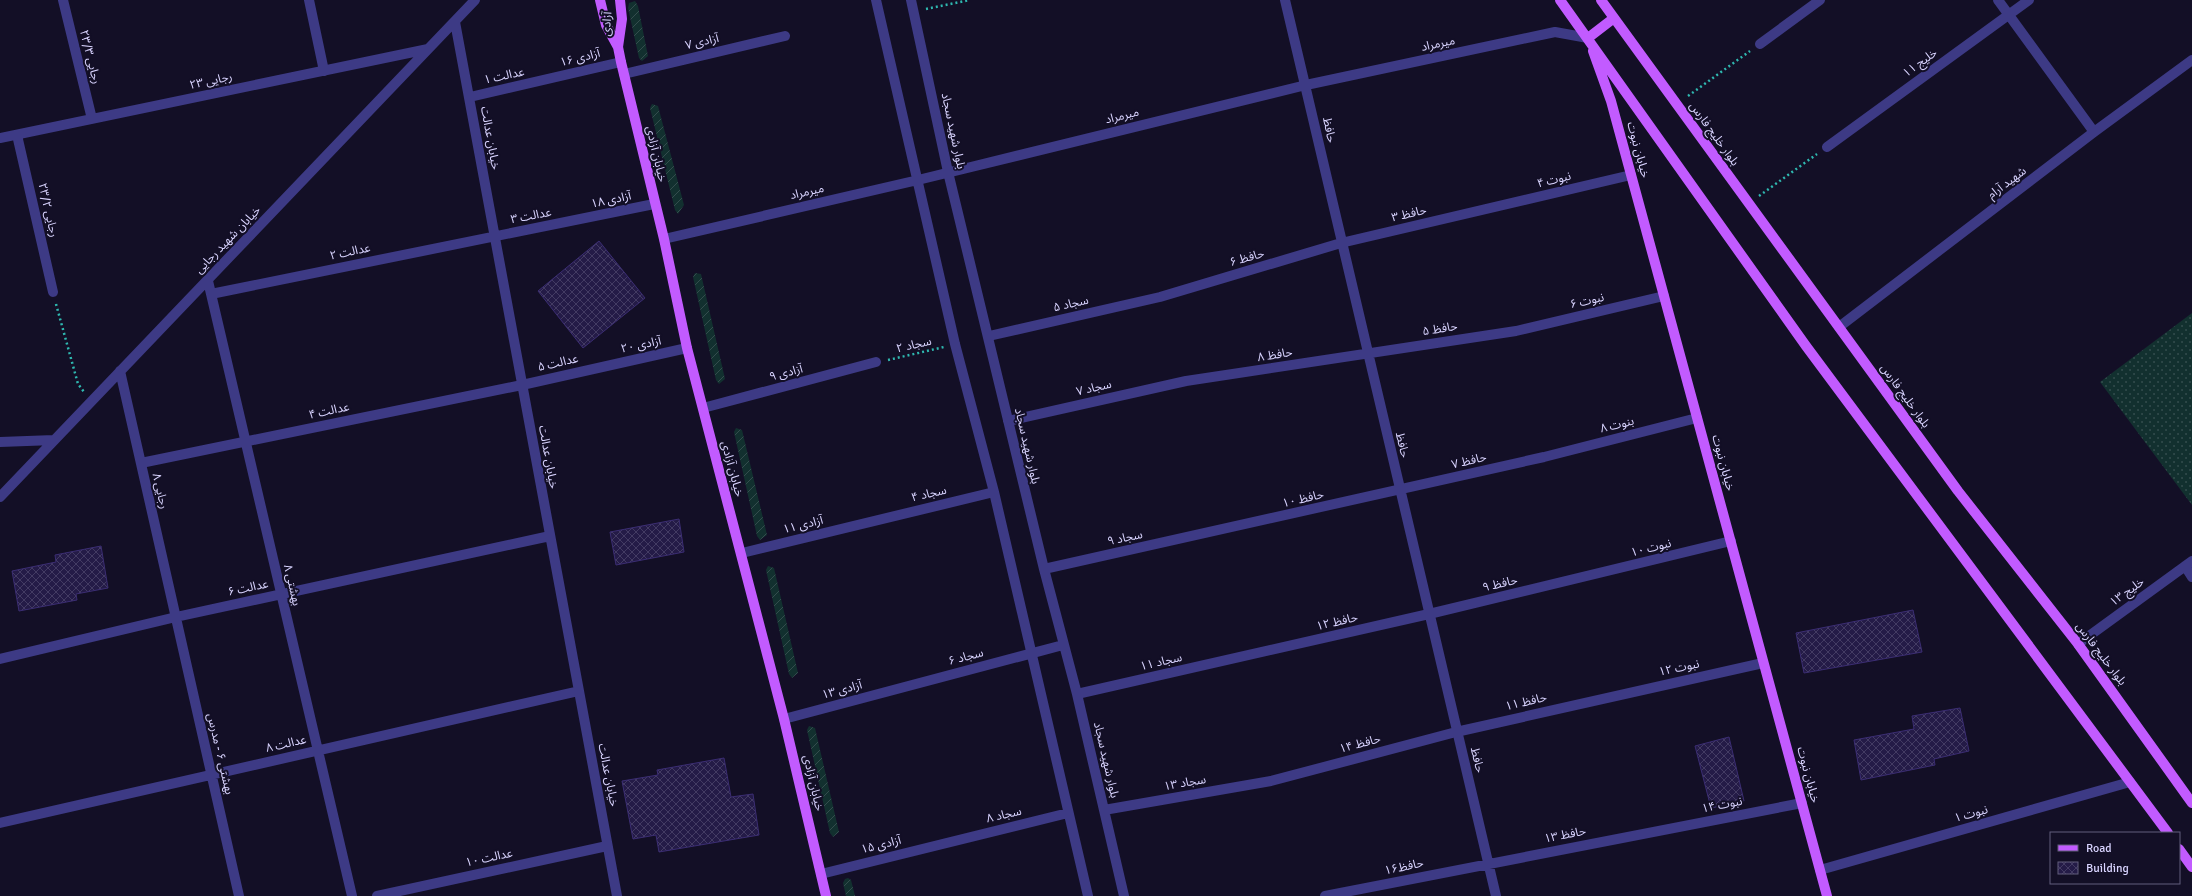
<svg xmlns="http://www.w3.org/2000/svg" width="2192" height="896" font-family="Signika,'Noto Sans Arabic',sans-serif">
<defs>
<pattern id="grass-dots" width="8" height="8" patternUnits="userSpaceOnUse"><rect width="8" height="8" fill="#12302f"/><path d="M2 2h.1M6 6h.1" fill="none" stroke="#344d4e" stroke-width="1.8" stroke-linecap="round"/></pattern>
<pattern id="garden-furrows" width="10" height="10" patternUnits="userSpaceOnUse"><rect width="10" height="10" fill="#12302f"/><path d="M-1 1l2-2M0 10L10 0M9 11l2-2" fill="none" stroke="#344d4e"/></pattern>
<pattern id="building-cross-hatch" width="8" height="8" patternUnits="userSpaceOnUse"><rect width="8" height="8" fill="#241b47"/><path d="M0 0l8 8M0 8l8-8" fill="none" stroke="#433b63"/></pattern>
</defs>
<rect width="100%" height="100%" fill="#130f26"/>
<!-- grass -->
<path fill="url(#grass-dots)" d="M2192,313V505L2100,382Z"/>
<!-- garden -->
<path fill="url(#garden-furrows)" d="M635,1L638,6L648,56L642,61L639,58L628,8L629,3Z
M652,104L658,106L684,205L678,214L675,210L650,108Z
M695,273L701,274L725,379L719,384L716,380L693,277Z
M736,428L742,430L767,535L760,540L757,536L734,432Z
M768,566L774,568L798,673L792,678L789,674L766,570Z
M809,726L815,728L839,832L833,837L830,833L807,730Z
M848,878L851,880L855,896H846L843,883L845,879Z"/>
<!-- building -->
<path fill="url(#building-cross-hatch)" stroke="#3b2d73" d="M599,241L645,298L583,348L538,291Z
M679,519L684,552L616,565L610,532Z
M101,546L108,588L76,594L77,600L19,611L12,571L56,562L55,555Z
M1913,610L1922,652L1804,673L1796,633Z
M1960,708L1969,751L1934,759L1935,765L1861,780L1854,740L1914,729L1912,716Z
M1729,737L1744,801L1711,808L1695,746Z
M724,758L731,797L753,794L759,835L659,852L656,835L633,839L622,781L658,775L657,770Z"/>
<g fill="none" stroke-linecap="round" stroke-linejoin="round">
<!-- path -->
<path stroke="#2fb8b0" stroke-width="2.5" stroke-dasharray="2 3" stroke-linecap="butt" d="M926,9L970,0
M1688,96L1750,51
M1759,196L1817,154
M56,304L78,384L84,392
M888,360L944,347"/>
<!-- minor -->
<path stroke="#3d3a85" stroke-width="10" d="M63,0L92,119
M309,0L324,71
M876,0L955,344L994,492L1088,896
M911,0L948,172L1044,569L1077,694L1124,896
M1285,0L1496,896
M1998,0L2094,132
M455,22L617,896
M1760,44L1820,0
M624,74L785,36
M470,97L621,62
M17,135L53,292
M0,138L428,49
M1827,147L2029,0
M664,239L918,180L1306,85L1555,32L1588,38
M208,281L352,896
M211,294L654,204
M1839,327L2094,132L2192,60
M989,336L1160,297L1341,243L1631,175
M120,371L239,896
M703,408L876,362
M1008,421L1186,381L1516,331L1664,296
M0,442L54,440
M141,463L522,385L687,348
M0,497L475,0
M742,553L994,492
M2185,566L2192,577
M1044,569L1544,457L1697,418
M2078,644L2192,561
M0,659L176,617L550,536
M1077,694L1429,614L1731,541
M784,719L1063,645
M1104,810L1271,781L1456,732L1763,663
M0,823L579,691
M1820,870L2130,782
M821,874L1068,813
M377,896L607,846
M1325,896L1802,803"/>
<!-- major -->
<path stroke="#c25bff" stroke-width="10" d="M600,0L606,25L618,47
M620,0L622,19L618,47L621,62L664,239L687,348L784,719L826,896
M1560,0L1806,346L2168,833
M1601,0L1958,491L2078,644L2192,803
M1588,38L1614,18
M1593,51L1611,101L1827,896
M2179,849L2192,867"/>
</g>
<g text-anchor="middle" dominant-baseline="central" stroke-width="4" stroke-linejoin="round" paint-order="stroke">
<!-- street labels -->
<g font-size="12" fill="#d9d4ff" stroke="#130f26">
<text transform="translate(607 24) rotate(-86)">آزادی</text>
<text transform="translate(702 42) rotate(-13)">آزادی ۷</text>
<text transform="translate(1438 44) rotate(-12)">میرمراد</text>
<text transform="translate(90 57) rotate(76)">رجایی ۲۳/۳</text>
<text transform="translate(580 58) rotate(-14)">آزادی ۱۶</text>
<text transform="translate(1920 63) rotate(-36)">خلیج ۱۱</text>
<text transform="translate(504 76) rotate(-12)">عدالت ۱</text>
<text transform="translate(211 81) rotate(-12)">رجایی ۲۳</text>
<text transform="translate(1122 116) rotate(-14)">میرمراد</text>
<text transform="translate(1329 130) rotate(78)">حافظ</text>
<text transform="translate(953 131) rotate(78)">بلوار شهید سجاد</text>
<text transform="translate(1714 134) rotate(54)">بلوار خلیج فارس</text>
<text transform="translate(490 138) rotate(80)">خیابان عدالت</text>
<text transform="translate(1638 150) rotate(75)">خیابان نبوت</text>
<text transform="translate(656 154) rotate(77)">خیابان آزادی</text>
<text transform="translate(1554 180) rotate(-14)">نبوت ۴</text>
<text transform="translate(2007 183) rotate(-37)">شهید آرام</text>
<text transform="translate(807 192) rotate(-13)">میرمراد</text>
<text transform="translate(611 200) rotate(-12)">آزادی ۱۸</text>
<text transform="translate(48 210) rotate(77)">رجایی ۲۳/۲</text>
<text transform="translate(1409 214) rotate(-13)">حافظ ۳</text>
<text transform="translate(531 216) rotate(-11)">عدالت ۳</text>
<text transform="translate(228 240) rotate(-46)">خیابان شهید رجایی</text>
<text transform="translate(350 252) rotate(-12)">عدالت ۲</text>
<text transform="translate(1247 258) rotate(-16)">حافظ ۶</text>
<text transform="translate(1587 301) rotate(-13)">نبوت ۶</text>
<text transform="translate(1071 304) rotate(-13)">سجاد ۵</text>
<text transform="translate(1440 329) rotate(-9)">حافظ ۵</text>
<text transform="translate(641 345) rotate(-12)">آزادی ۲۰</text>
<text transform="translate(914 345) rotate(-13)">سجاد ۲</text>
<text transform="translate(1275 355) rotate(-9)">حافظ ۸</text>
<text transform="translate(558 363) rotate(-13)">عدالت ۵</text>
<text transform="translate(786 373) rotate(-15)">آزادی ۹</text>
<text transform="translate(1094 388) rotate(-13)">سجاد ۷</text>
<text transform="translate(1905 396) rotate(54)">بلوار خلیج فارس</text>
<text transform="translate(329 411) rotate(-12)">عدالت ۴</text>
<text transform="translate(1617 425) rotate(-14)">بنوت ۸</text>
<text transform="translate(1402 445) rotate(77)">حافظ</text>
<text transform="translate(1027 446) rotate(77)">بلوار شهید سجاد</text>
<text transform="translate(548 457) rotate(80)">خیابان عدالت</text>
<text transform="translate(1469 461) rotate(-13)">حافظ ۷</text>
<text transform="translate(1723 463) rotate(75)">خیابان نبوت</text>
<text transform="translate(732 469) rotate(75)">خیابان آزادی</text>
<text transform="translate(160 491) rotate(77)">رجایی ۸</text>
<text transform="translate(929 494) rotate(-13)">سجاد ۴</text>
<text transform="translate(1303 499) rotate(-13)">حافظ ۱۰</text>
<text transform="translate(803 525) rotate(-14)">آزادی ۱۱</text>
<text transform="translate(1125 538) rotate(-12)">سجاد ۹</text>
<text transform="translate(1651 548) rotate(-14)">نبوت ۱۰</text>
<text transform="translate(1500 584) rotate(-13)">حافظ ۹</text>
<text transform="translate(292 585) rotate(77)">بهشتی ۸</text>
<text transform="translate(248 588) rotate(-12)">عدالت ۶</text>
<text transform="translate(2127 592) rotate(-36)">خلیج ۱۳</text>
<text transform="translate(1337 622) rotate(-13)">حافظ ۱۲</text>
<text transform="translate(2101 654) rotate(53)">بلوار خلیج فارس</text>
<text transform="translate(966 657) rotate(-15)">سجاد ۶</text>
<text transform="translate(1161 662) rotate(-13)">سجاد ۱۱</text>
<text transform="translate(1679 668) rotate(-12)">نبوت ۱۲</text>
<text transform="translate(842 690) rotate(-15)">آزادی ۱۳</text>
<text transform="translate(1526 702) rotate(-13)">حافظ ۱۱</text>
<text transform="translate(286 744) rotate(-13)">عدالت ۸</text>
<text transform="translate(1360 744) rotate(-15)">حافظ ۱۴</text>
<text transform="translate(220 754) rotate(77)">بهشتی ۶ - مدرس</text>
<text transform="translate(1106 760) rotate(77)">بلوار شهید سجاد</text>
<text transform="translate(1477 760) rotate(77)">حافظ</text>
<text transform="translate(608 775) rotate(79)">خیابان عدالت</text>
<text transform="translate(1808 775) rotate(75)">خیابان نبوت</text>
<text transform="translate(813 783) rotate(77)">خیابان آزادی</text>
<text transform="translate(1185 783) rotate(-10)">سجاد ۱۳</text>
<text transform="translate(1722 805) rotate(-11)">نبوت ۱۴</text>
<text transform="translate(1971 814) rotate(-16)">نبوت ۱</text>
<text transform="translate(1004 815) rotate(-13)">سجاد ۸</text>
<text transform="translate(1565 835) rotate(-11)">حافظ ۱۳</text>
<text transform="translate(881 845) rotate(-14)">آزادی ۱۵</text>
<text transform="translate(489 858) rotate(-12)">عدالت ۱۰</text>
<text transform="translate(1404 867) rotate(-12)">حافظ۱۶</text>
</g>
</g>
<!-- legend -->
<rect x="2050" y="832" width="130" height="52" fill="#130f26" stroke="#625e7d"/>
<rect x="2058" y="845" width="20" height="6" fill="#c25bff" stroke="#625e7d"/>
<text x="2086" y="852" font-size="12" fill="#d9d4ff">Road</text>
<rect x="2058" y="862" width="20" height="12" fill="url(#building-cross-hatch)" stroke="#625e7d"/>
<text x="2086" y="872" font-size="12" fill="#d9d4ff">Building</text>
</svg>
